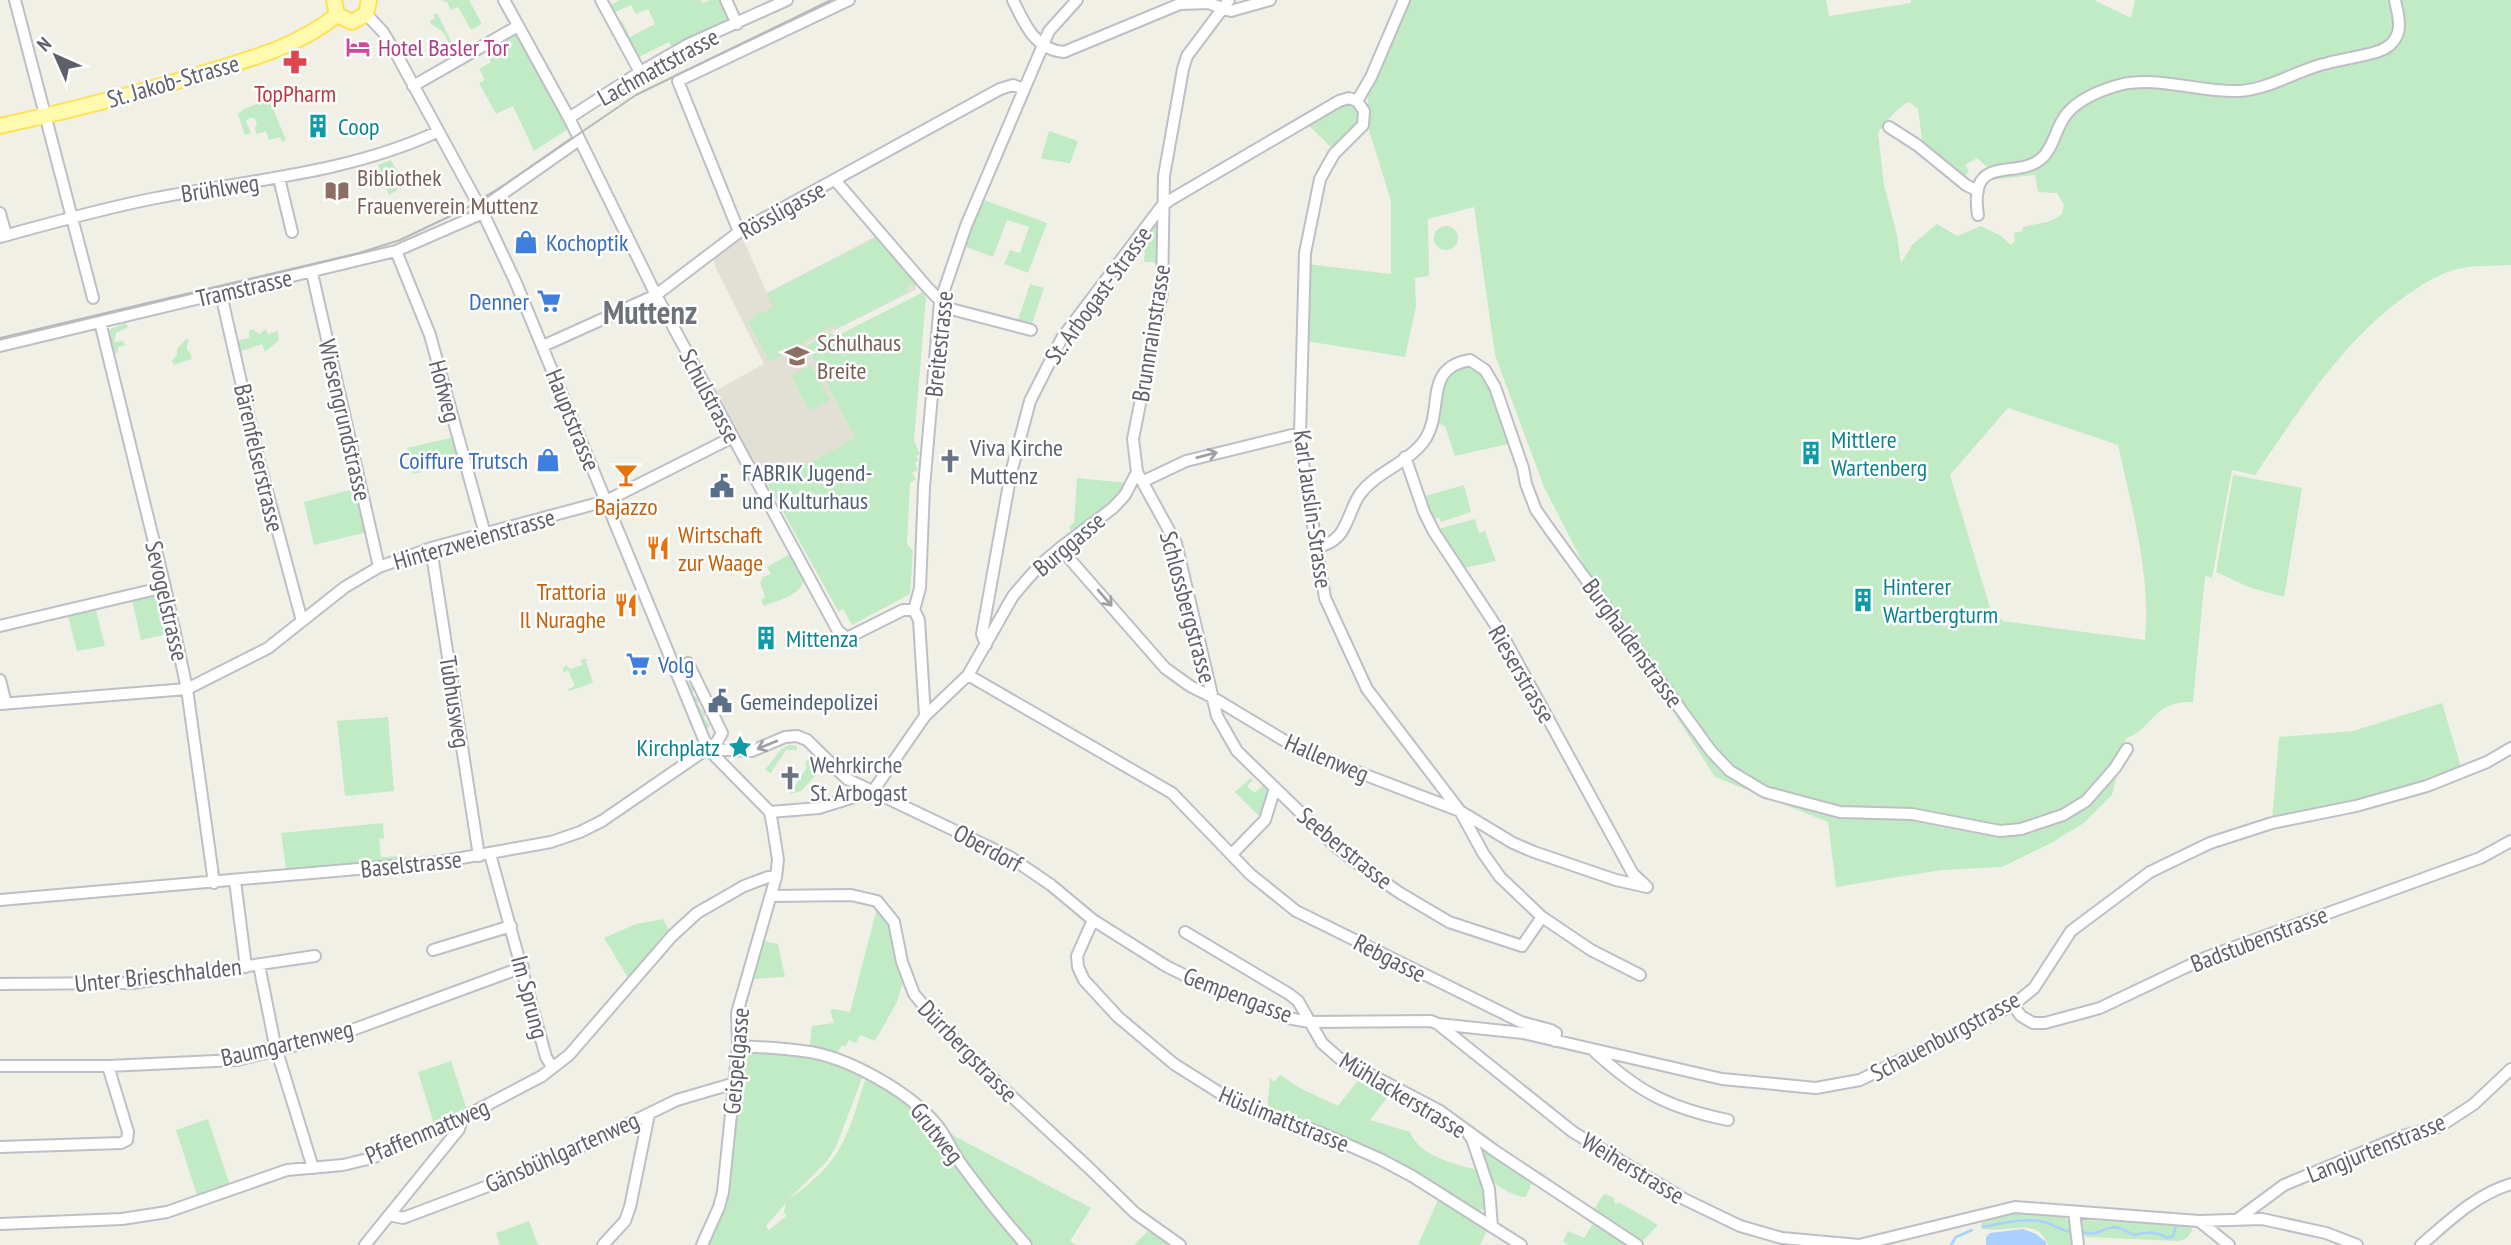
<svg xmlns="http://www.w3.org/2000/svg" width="2511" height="1245" font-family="'PT Sans Narrow',sans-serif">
<rect width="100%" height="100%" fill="#f1f0e6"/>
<!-- education -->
<path fill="#e2e0d5" d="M878,235L917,282L915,290L807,344L855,438L765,487L713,392L764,364L715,266L714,259L742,237L767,293Z"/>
<!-- green -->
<path fill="#c1ebc5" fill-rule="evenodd" d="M443,0H469L482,24L471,30L458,7L451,10L447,2H444Z
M619,0H701L703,3L710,0H723L731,19L672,47L669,42L635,59L619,24L622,21L630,37L655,24L648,9L636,14L631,5L611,14L608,7Z
M1406,0H1826L1829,16L1911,3V0H2094L2131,18L2135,0H2511V265C2494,266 2474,265 2458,269C2440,273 2425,283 2410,293C2343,339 2301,408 2255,475L2232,470L2212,578L2205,576L2193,702C2152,700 2152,731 2126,738L2112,795L2084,823L2053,842L2002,867L1941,870L1836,887L1828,822L1715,777L1603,602L1544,487L1495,355L1474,207L1428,219L1429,276L1415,278L1416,307L1405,357L1306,341L1308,264L1391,274V201L1367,124L1368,92ZM1909,102L1918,109L1923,146L1966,180L1964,177L1969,171L1965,165L1977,158L1987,167V170L2038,157L2051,139L2033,168L2000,173L1990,180L2035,175L2038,192L2057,193L2064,205L2062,214C2049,224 2038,223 2023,227L2022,231L2014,233L2015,241L2011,245L2001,236L1981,226L1957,236L1937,224L1912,245L1901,263L1897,235L1884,185L1878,133C1886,122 1896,108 1909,102ZM2008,408L2118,445C2132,510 2151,573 2145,640L2003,621L1991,611L1950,475Z
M437,13L456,51L454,52L443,32L431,24L430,21L435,18L433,15Z
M515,35L520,39L568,129L534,151L513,106L496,114L479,83L485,80L479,69L491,62L486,53L489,52L488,48Z
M269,99L286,140L282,142L280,137L269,140L266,131L256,134L255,128L257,123L254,118H250L246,121L251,133L245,135L238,114L244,109Z
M1343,105H1351L1359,114V121L1332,148L1308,125Z
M1049,131L1078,141L1070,164C1060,160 1051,161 1041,158Z
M391,160L402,180L395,184L398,190L389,195L378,165Z
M981,199L1047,223L1028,273L1004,264L1010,250L1020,253L1029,227L1007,220L993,257L964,246Z
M1155,223L1160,224V267L1153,262H1144L1145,247L1142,240Z
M1434 238a12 12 0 1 1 24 0a12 12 0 1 1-24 0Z
M878,237L916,283V286L907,285V292L836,329L833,325L770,362L748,322L755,318L756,312L762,313L773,307L767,293Z
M1030,284L1044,288L1031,327L1020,323L1018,320Z
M923,292L926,298L914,441L920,454L916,456L919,461L915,463L918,470L912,473L916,479L910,483L907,544L913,551L910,594L852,625L843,609L838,612L837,609L768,485L855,438L807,345L832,332L835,337Z
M126,323L128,327L116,333L114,342L122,341L126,345L118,347V352L112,355L108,334L110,329Z
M252,329L260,334L266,329L268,334L278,331L279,340L265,352L262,344L239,352L237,341L249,338V331Z
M187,338L189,341C183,350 192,352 192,359L174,365L172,361L177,354V349Z
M811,365L830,400L809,411L791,375Z
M1461,366C1464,366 1468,365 1472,366C1494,372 1502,425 1508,444L1455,456L1445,426L1434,422L1445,378Z
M454,437L460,463L413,474L407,448Z
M2233,475L2302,488L2284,597L2251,588L2216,572Z
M1077,478L1128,483L1123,493L1073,535L1069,526L1074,523Z
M1464,485L1471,512L1441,522L1439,518L1432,519L1425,496Z
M357,488L367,532L314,545L304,502Z
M1475,519L1479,533L1485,531L1496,561L1465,568L1438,529Z
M790,554L804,579C801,596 778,600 764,606L761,600L765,597L760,583L763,577L771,574L767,567Z
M157,594L162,596L172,633L141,640L132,600Z
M96,610L105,646L77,651L68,616Z
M588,659L586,661L593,683L569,691L568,689L575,686L568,670L563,673V668L566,665L570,669L583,665L580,660Z
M682,670H685L689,679L688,682L693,688V695L699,700L697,704L705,714L704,718L710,725L707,731Z
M2442,703L2462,770L2364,800L2272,821L2279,737L2353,731Z
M388,717L394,791L345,796L337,721Z
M789,745L797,746V750H786L771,773L765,770L781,749Z
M808,759L816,767V775L801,791L790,794L807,767L805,765Z
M1251,778L1253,780L1247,786L1254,793L1266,784L1269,788L1262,819L1235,792Z
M383,823L384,838L379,839L381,857L402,856V861L286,869L281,833Z
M877,908L888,924L904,979L897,1002L875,1041L860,1035L856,1043L849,1040L845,1047L842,1045L837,1054L809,1050L812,1026L834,1023L830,1010L834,1009L850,1012Z
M663,919L672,936L631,983L604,938L636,924Z
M764,941L778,944L785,977L751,979Z
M738,1046L805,1051L864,1073L836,1147L827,1161L787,1201C801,1190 816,1179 828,1165C849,1141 857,1104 867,1074L890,1085L939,1128L1091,1208L1070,1241L1076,1245H701L719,1207ZM786,1203L784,1212L786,1216L769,1230L766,1226Z
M451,1061L467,1110L434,1124L418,1072Z
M1280,1075L1300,1088L1338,1106L1359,1079L1364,1076L1393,1090L1370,1120L1410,1132C1419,1156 1455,1164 1477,1170L1485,1186V1209L1476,1212L1397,1164L1267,1110L1270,1078L1274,1082Z
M208,1119L230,1185L197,1195L176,1130Z
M1485,1147L1533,1179L1526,1197C1519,1197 1516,1195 1509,1192C1487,1181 1488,1175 1480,1152L1482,1148Z
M1606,1194L1614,1198V1202L1617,1204L1619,1202L1658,1225L1641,1243L1593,1212L1602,1196Z
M1438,1200L1487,1231L1480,1245H1418Z
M2023,1212L2064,1217L2068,1221L2072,1245H2048C2037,1213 2003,1236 1981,1228L1982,1220L2003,1214Z
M1595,1220L1632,1245H1568L1563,1241L1568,1231L1584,1238Z
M2081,1220L2191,1225L2192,1231L2188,1237L2180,1241L2086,1237L2080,1232Z
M529,1221L538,1245H500L496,1233Z
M1149,1230L1171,1245H1134Z"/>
<!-- water -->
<path fill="#a9d0ff" d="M2023,1229L2036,1234L2046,1242V1245H1986V1237L1990,1233Z"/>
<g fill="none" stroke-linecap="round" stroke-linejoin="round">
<!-- stream -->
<path stroke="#a9d0ff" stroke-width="2.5" d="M1983,1227C2001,1224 2021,1218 2039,1221C2050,1222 2059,1230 2071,1232
M2081,1232C2102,1237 2099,1228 2114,1227C2120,1227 2129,1233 2135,1235C2147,1232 2156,1231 2167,1238L2173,1236L2177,1223
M1951,1245L1956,1237L1972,1230"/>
<!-- minor casing -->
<g stroke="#bebfc6" stroke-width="14">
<path id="minor" d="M15,0L93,298
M504,0L569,118L656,295L838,631L847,638L903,610H914
M601,0L640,72
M726,0L737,24
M1013,0C1024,23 1035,50 1064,52L1180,4L1208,3L1231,11L1270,0
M1229,0L1187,56L1183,69L1164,176L1162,293L1133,439L1137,472L1176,543L1217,716L1237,751L1335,846L1358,864L1400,893L1449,922L1522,946L1542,917
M366,14L383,32L398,57L483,213L516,283L708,749L770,812L773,828L778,860L776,877L737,1013L738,1046L723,1192L719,1207L702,1245
M413,86L518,26
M1357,101L1364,111L1363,125L1334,154L1320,179L1305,253L1300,433L1304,470L1325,598L1367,689L1460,811L1483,853L1500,877L1542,917L1591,950L1640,975
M1357,101L1371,77L1404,0
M569,118L640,72L687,45L787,0
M1889,127L1917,145L1966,185L1978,191
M279,178L292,232
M835,180L926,286L947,308L1031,330
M481,209L579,140
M0,213L6,235
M1978,215C1968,151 2017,181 2042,158C2052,149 2055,133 2062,121C2072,102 2098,91 2119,85C2158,75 2200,93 2240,91C2268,89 2293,73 2320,65C2330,62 2341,60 2351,58C2363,55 2382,53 2391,44C2404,31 2398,16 2395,0
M739,232L678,81L849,0
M0,237C51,223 104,208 156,198C251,180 348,173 437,132
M396,251L430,335L485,534
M312,273L379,567
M221,294L259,461L302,621
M100,322L165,587L187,689L214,883
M0,346L379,255L396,251L483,213
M543,346L656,295L739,232L1000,89L1013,85L1024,89
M1405,457L1424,512L1434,532L1504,638L1633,874L1645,885
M1144,481L1186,461L1300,433
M1313,534L1324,545C1348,537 1347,513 1360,494C1377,471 1411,462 1426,438C1444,408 1423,368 1470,360L1485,370L1495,387L1523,468L1526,484L1536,510L1550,530L1711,751L1730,771L1765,792L1840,812L1912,814L2000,831L2021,829L2063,815L2086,801L2115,768L2127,749
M431,548L479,856
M1060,548L1165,668L1190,686L1212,697L1300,750L1460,811L1513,843L1534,852L1616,880L1647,887
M0,626L165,587
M986,645L982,634L1011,473L1030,401L1062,338L1161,207L1170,200L1339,101L1349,98L1357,101
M968,675L1172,793L1250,874L1296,911L1521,1022L1551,1030L1556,1033L1555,1041
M0,680L6,704
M0,704L187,689L268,648L345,587L379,567L431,548L606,501L733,437
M925,716L919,620L914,610L920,588L924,487L940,302L966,226L1049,31L1077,0
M708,749L752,751L785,737L797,736L807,740L847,779L1010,857L1051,885L1093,920L1166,966L1202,984L1288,1018L1309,1022L1431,1021L1438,1024L1523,1033L1722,1079L1816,1088L1860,1080L2013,1005L2034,988L2071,931L2150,872L2210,843L2272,823L2356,806L2427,786L2487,762L2511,748
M873,791L925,716L968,675L1013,596L1024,583L1041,564L1060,548L1113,508L1125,495L1137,472
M770,812L819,808L873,791
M490,854L546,1057L552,1067
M1232,854L1265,820L1275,788
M235,881L246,967
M771,896L851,895L877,901L894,922L902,962L914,994L942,1027L1007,1092L1089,1168L1135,1213L1180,1245
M0,900L439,862L551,842L580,832L602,821L717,742L722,733L688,663
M1093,920L1077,956L1078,967L1084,980L1118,1017L1174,1064L1231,1100L1264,1114L1321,1133L1380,1159L1412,1176L1521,1245
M1185,932L1289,994L1298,1001L1322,1043L1339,1058L1440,1111L1495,1151L1637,1245
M433,950L511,926
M259,965L275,1045L313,1168
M0,984L132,983L315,956
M2013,1005L2021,1016L2033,1023H2045L2100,1008L2207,957L2480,858L2511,841
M1438,1024L1573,1132L1684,1199L1740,1226L1782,1238L1859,1245
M738,1046C760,1047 781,1048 803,1051C847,1056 913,1093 940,1129C947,1139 952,1151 959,1161C980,1190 1002,1218 1026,1245
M1593,1050C1638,1092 1669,1108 1728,1120
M0,1066H108L237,1060L344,1033L523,967
M1469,1135L1472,1139L1489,1189L1492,1227
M0,1147L121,1143L127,1140L128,1132L108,1066
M2074,1212L2078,1245
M389,1215L403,1218L475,1191L547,1163L677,1100L735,1083
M2238,1219L2284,1185L2402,1136L2439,1127L2474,1104L2511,1069
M2199,1221L2229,1245
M0,1224L122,1219L167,1212L287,1170L343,1165L372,1158L462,1118L542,1076L569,1055L672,936L697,913L744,886L768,877H776
M365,1245L459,1129L462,1118
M603,1245L625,1221L630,1207L649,1114
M1859,1245L2015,1207L2199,1221L2262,1219L2326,1233L2357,1245
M2421,1245C2449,1221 2475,1195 2511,1184"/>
</g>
<!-- major casing -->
<g stroke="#ffe152" stroke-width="18">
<path id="major" d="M334,0L337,15L352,22L366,14L369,0
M0,126C68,111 135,94 201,74C250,59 297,47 337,15"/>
</g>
<!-- minor -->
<use href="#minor" stroke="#fff" stroke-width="10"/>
<!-- major -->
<use href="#major" stroke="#fffaae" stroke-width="14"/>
<!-- tram -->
<path stroke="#b7b8b9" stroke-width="2" d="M0,338L359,253L400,240L465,209L504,185L636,95L831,0"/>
</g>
<!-- one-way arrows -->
<defs><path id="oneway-shaft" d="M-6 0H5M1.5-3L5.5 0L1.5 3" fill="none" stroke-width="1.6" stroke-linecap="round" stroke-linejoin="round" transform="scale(1.75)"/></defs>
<g stroke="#9ea0a4">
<use href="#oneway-shaft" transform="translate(1207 455) rotate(-15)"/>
<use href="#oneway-shaft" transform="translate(1105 598) rotate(49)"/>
<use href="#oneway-shaft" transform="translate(767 745) rotate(158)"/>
</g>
<!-- icons -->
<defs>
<g id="hotel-bare" transform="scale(1.89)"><path d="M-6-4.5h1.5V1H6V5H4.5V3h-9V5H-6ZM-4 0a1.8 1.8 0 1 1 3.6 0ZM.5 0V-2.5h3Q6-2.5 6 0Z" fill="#d1479c" stroke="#fff" stroke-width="2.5" paint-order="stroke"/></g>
<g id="pharmacy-bare" transform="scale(1.89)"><path d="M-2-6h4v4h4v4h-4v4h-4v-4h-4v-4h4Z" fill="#e0444e" stroke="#fff" stroke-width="2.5" paint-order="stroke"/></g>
<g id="building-bare" transform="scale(1.89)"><path d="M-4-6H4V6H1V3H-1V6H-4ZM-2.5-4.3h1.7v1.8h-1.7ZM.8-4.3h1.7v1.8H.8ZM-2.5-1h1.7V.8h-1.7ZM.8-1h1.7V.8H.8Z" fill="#0f9aa8" stroke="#fff" stroke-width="2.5" paint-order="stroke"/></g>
<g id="library-bare" transform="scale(1.89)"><path d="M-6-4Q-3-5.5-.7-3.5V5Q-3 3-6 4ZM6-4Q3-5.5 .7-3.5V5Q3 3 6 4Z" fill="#8d6e63" stroke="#fff" stroke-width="2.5" paint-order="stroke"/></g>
<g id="shop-bare" transform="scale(1.89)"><path d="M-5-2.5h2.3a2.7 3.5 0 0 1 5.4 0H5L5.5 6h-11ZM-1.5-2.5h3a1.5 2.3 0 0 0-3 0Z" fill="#3f7fe0" stroke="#fff" stroke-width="2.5" paint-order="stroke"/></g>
<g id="supermarket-bare" transform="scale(1.89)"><path d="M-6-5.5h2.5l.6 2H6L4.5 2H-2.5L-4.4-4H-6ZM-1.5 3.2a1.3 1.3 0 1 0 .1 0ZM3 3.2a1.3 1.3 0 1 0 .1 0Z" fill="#3f7fe0" stroke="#fff" stroke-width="2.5" paint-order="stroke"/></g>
<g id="school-bare" transform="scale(1.89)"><path d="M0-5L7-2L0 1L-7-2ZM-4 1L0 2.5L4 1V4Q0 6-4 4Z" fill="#8d6e63" stroke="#fff" stroke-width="2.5" paint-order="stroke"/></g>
<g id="church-bare" transform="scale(1.89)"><path d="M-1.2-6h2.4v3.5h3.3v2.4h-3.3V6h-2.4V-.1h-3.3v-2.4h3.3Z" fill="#6b7280" stroke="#fff" stroke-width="2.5" paint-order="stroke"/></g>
<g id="bar-bare" transform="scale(1.89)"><path d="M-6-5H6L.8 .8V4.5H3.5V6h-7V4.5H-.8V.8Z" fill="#e8710a" stroke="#fff" stroke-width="2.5" paint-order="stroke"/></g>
<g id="civic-bare" transform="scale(1.89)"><path d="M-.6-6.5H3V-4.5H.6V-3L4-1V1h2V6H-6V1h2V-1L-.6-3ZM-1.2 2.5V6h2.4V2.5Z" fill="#5c6f8a" stroke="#fff" stroke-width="2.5" paint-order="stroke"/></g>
<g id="restaurant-bare" transform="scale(1.89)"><path d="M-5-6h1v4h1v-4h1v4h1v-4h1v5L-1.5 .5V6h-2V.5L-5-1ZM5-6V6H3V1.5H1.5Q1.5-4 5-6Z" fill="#e8710a" stroke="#fff" stroke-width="2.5" paint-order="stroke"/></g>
<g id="sight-bare" transform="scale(1.89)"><path d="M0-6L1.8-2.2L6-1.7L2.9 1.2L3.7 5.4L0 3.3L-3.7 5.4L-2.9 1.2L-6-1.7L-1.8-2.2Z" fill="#0f9aa8" stroke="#fff" stroke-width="2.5" paint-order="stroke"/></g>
</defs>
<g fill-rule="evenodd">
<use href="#hotel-bare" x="358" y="47"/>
<use href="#pharmacy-bare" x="295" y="62"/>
<use href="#building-bare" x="318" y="126"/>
<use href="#library-bare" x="337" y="191"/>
<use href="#shop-bare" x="526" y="242"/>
<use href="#supermarket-bare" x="549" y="301"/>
<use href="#school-bare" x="797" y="356"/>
<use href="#building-bare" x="1811" y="453"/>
<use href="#shop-bare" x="548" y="460"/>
<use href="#church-bare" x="950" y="461"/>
<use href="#bar-bare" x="626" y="475"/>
<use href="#civic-bare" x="722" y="486"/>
<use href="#restaurant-bare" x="658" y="548"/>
<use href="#building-bare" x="1863" y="600"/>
<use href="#restaurant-bare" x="626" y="605"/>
<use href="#building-bare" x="766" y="638"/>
<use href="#supermarket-bare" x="638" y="664"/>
<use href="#civic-bare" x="720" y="701"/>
<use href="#sight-bare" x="740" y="747"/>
<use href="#church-bare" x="790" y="778"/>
</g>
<g text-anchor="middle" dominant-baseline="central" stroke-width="5" stroke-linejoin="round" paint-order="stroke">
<!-- hotel labels -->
<g font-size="24" fill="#b23c85" stroke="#fff" text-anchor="start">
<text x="378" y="47">Hotel Basler Tor</text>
</g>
<!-- street labels -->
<g font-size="24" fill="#5e6168" stroke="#fff">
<text transform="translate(658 67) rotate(-29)">Lachmattstrasse</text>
<text transform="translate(173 81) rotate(-16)">St. Jakob-Strasse</text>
<text transform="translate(220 188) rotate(-9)">Brühlweg</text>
<text transform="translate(782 210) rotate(-29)">Rössligasse</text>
<text transform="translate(244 288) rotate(-13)">Tramstrasse</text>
<text transform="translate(1098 295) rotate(-54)">St. Arbogast-Strasse</text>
<text transform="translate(1151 333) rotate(-81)">Brunnrainstrasse</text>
<text transform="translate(939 344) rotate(-84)">Breitestrasse</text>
<text transform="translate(445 391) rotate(75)">Hofweg</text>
<text transform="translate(710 396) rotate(62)">Schulstrasse</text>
<text transform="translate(345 420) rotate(77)">Wiesengrundstrasse</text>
<text transform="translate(573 420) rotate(68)">Hauptstrasse</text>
<text transform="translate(259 458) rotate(77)">Bärenfelserstrasse</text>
<text transform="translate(1313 509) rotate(82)">Karl Jauslin-Strasse</text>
<text transform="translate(474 539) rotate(-16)">Hinterzweienstrasse</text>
<text transform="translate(1069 544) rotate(-40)">Burggasse</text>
<text transform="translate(167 601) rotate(77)">Sevogelstrasse</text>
<text transform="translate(1188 607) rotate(75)">Schlossbergstrasse</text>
<text transform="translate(1633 643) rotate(54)">Burghaldenstrasse</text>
<text transform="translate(1522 674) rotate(60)">Rieserstrasse</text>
<text transform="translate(455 702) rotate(81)">Tubhusweg</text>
<text transform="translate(1327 758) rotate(23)">Hallenweg</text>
<text transform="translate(988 848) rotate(28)">Oberdorf</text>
<text transform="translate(1345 848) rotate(39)">Seeberstrasse</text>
<text transform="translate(411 864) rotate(-6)">Baselstrasse</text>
<text transform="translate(2259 939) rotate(-21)">Badstubenstrasse</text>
<text transform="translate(1390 958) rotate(27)">Rebgasse</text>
<text transform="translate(158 975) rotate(-6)">Unter Brieschhalden</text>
<text transform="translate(1238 995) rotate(21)">Gempengasse</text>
<text transform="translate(530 997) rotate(75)">Im Sprung</text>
<text transform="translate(1945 1036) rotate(-28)">Schauenburgstrasse</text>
<text transform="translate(287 1043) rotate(-13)">Baumgartenweg</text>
<text transform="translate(968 1051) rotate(46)">Dürrbergstrasse</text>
<text transform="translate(736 1061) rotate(-85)">Geispelgasse</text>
<text transform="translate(1403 1095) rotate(31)">Mühlackerstrasse</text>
<text transform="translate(1284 1119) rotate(22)">Hüslimattstrasse</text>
<text transform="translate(427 1131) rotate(-23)">Pfaffenmattweg</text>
<text transform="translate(937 1133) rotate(52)">Grutweg</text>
<text transform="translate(2376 1148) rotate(-22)">Langjurtenstrasse</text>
<text transform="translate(562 1152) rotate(-24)">Gänsbühlgartenweg</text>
<text transform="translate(1633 1168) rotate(31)">Weiherstrasse</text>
</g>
<!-- health labels -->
<g font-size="24" fill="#be3a42" stroke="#fff">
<text x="295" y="93">TopPharm</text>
</g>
<!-- culture labels -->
<g font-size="24" fill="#0d838f" stroke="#fff" text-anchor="start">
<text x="338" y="126">Coop</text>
<text x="1831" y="439">Mittlere<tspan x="1831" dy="28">Wartenberg</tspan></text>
<text x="1883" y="586">Hinterer<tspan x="1883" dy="28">Wartbergturm</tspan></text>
<text x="786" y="638">Mittenza</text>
<text x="720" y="747" text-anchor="end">Kirchplatz</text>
</g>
<!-- education labels -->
<g font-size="24" fill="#785e54" stroke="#fff" text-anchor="start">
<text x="357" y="177">Bibliothek<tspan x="357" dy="28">Frauenverein Muttenz</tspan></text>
<text x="817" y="342">Schulhaus<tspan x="817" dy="28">Breite</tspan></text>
</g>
<!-- shop labels -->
<g font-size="24" fill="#366cbe" stroke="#fff" text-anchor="start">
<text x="546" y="242">Kochoptik</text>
<text x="529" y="301" text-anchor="end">Denner</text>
<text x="528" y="460" text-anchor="end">Coiffure Trutsch</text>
<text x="658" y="664">Volg</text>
</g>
<!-- worship labels -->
<g font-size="24" fill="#5b616d" stroke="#fff" text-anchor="start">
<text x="970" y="447">Viva Kirche<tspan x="970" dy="28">Muttenz</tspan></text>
<text x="810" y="764">Wehrkirche<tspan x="810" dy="28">St. Arbogast</tspan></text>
</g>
<!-- service labels -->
<g font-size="24" fill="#4e5e75" stroke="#fff" text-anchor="start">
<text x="742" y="472">FABRIK Jugend-<tspan x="742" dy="28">und Kulturhaus</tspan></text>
<text x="740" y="701">Gemeindepolizei</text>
</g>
<!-- food labels -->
<g font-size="24" fill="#c56008" stroke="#fff">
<text x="626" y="506">Bajazzo</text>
<text x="678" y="534" text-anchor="start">Wirtschaft<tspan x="678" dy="28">zur Waage</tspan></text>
<text x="606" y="591" text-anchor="end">Trattoria<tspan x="606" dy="28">Il Nuraghe</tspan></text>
</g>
<!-- district labels -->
<g font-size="32" font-weight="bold" fill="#6e737a" stroke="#fff">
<text x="650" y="312">Muttenz</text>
</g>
</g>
<!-- north arrow -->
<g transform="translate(56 56) rotate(315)" stroke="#ffffff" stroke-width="5" paint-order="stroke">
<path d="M0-5L12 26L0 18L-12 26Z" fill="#5e6168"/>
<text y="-10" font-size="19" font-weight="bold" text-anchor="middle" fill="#5e6168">N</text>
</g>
</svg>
